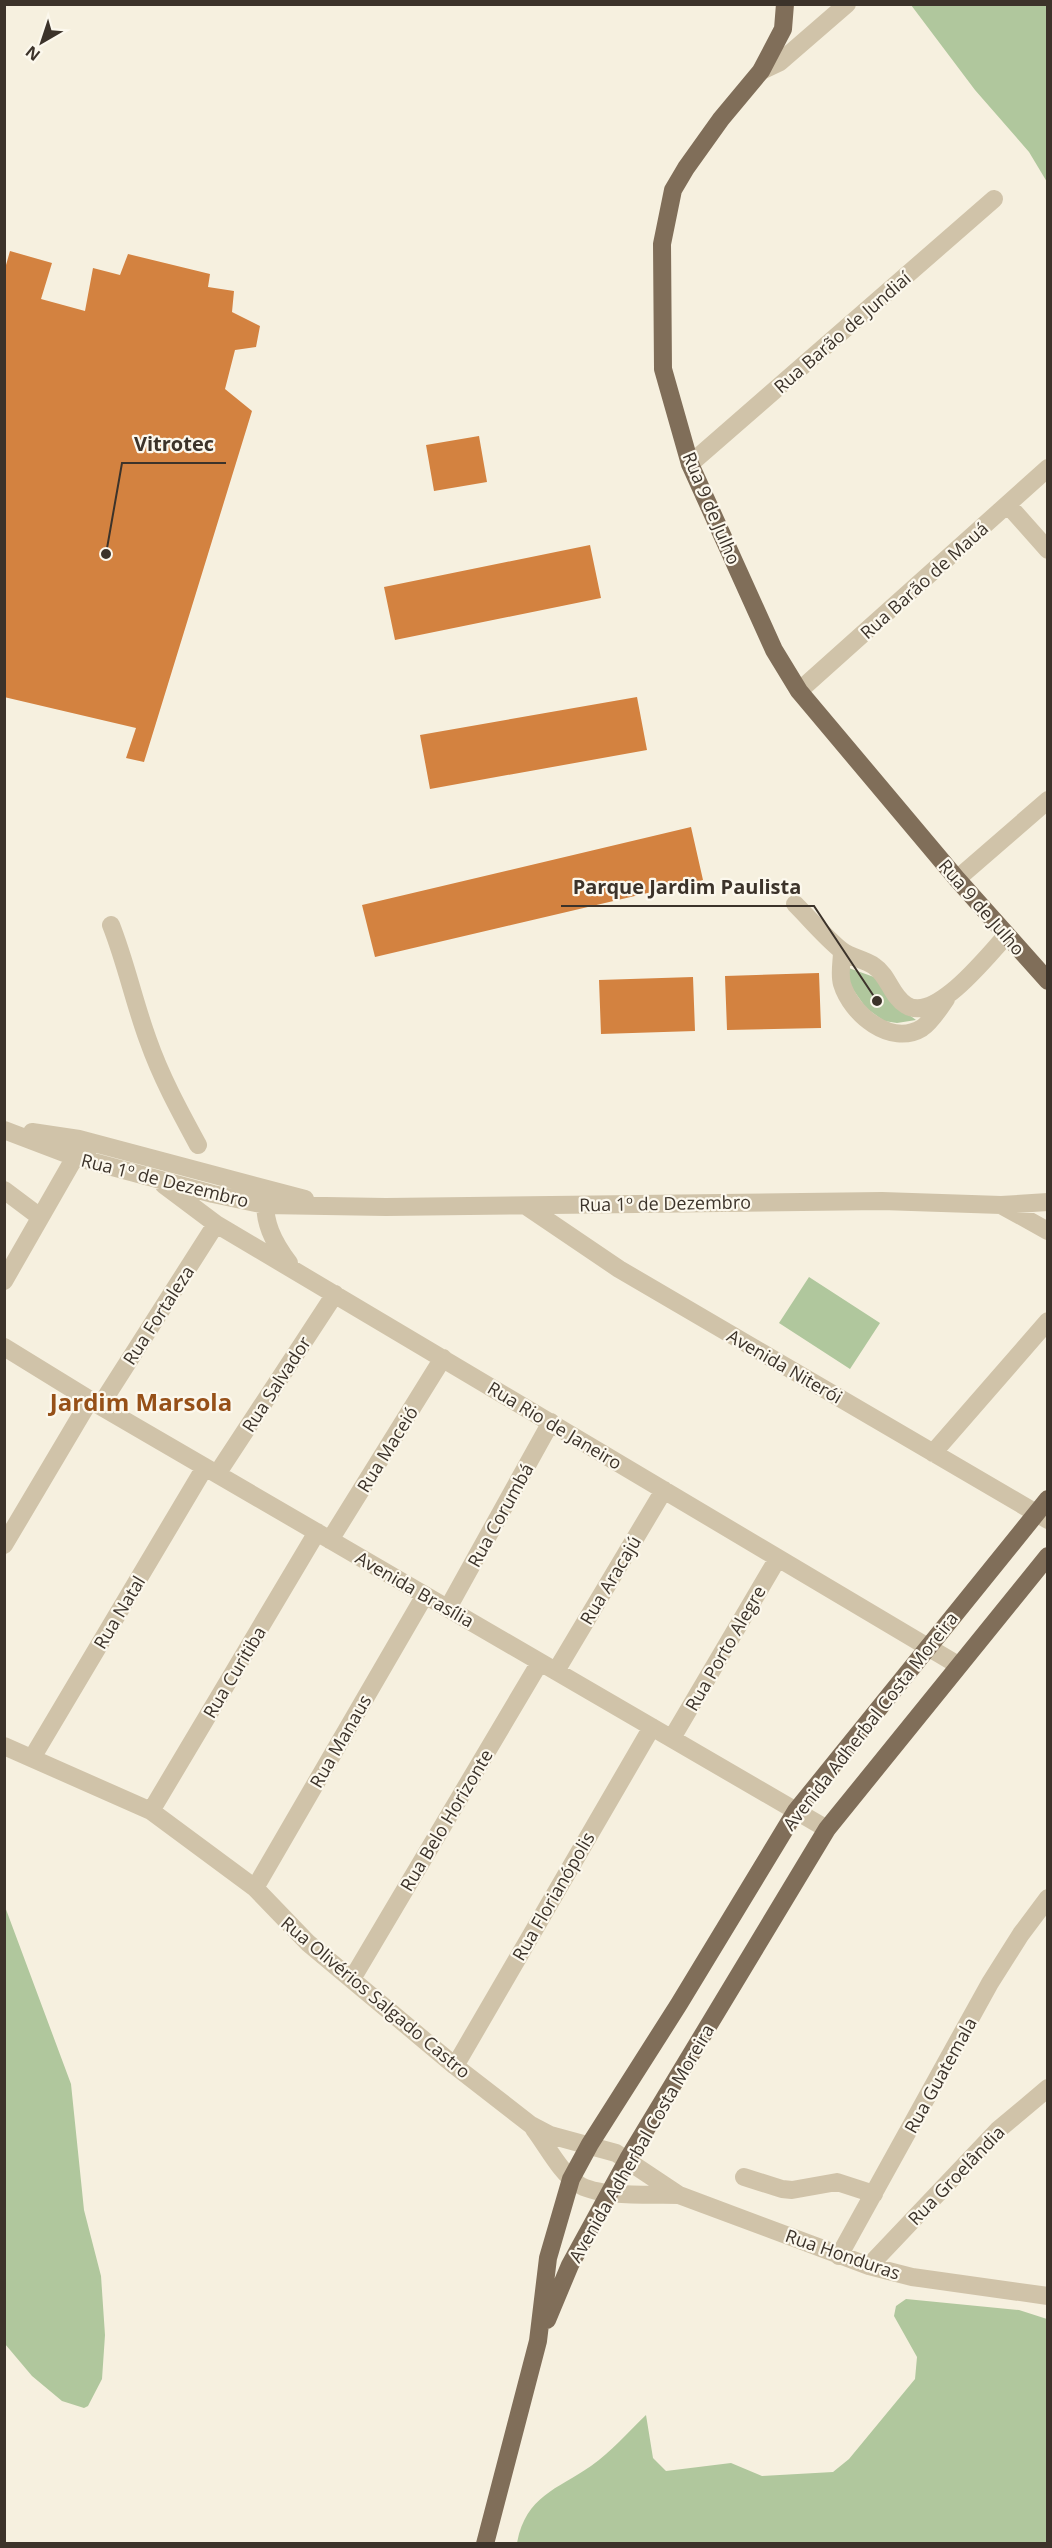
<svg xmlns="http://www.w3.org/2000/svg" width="1052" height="2548" font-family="'Open Sans',sans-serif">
<rect width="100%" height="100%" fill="#f6f0df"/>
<!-- green -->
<path fill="#b0c79d" d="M911,5H1047V182L1029,152L975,90Z
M846,967L874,977L900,1008L916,1020L897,1023L884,1021L866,1008L847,981Z
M809,1277L880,1323L850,1369L779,1323Z
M4,1904L71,2084L84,2210L101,2276L105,2335L102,2379L88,2406L84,2408L62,2401L32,2376L5,2344Z
M906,2299L1019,2310L1047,2319V2543H517C526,2496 556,2490 591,2466C611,2452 628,2432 646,2415L653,2458L666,2471L731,2463L762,2476L833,2472L849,2459L915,2379L917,2357L894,2316L896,2306Z"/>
<!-- building -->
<path fill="#d38240" d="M10,251L52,263L41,299L85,311L93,268L120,275L128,254L210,274L208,287L234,291L232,312L260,326L256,347L235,350L225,389L252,411L144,762L126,758L136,728L4,697V272Z
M479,436L487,482L434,491L426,445Z
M590,545L601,598L395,640L384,587Z
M637,697L647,750L430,789L420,735Z
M691,827L703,880L375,957L362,905Z
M819,973L821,1028L727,1030L725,976Z
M693,977L695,1031L601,1034L599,980Z"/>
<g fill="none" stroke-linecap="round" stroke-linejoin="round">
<!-- minor -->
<path stroke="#d0c3a9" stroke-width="18" d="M761,71L780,62L847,4
M690,464L994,199
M1008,505L1048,550
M799,691L1048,468
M957,879L1048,800
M795,904C810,919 825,937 841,950C851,958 864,959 874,966C889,976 891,996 906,1005C935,1024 988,955 1006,936
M111,925C126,963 134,1002 148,1040C161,1077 179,1110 198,1145
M842,951C842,962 839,974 842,984C851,1014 891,1047 922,1028C932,1021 939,1009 946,999
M4,1130L75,1157L213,1194L265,1205L386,1207L882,1201L1001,1205L1048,1202
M32,1132L79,1139L305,1199
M164,1185L216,1224L958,1665
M4,1190L40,1217
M266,1195C262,1221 274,1243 289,1263
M1001,1205L1048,1231
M526,1206L619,1269L1048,1520
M4,1281L75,1157H88
M4,1347L100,1406L827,1829
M100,1406L216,1224
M933,1453L1048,1321
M217,1474L335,1294
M330,1540L443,1358
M4,1545L90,1400
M448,1608L551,1422
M556,1671L664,1490
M672,1738L778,1558
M4,1746L151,1811L255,1888L308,1943L455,2066L531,2125L550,2135L616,2153L679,2195L869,2266L912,2277L1048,2296
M32,1758L205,1467
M151,1811L317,1532
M255,1888L425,1595
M352,1979L540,1662
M455,2066L652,1727
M534,2129C547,2146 560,2172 578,2184C598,2198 654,2194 679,2195
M744,2177L782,2189L792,2190L837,2182L874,2194
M839,2256L990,1983L1021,1934L1048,1898
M869,2266L998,2130L1048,2088"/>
<!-- major -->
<path stroke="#806e59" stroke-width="18" d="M785,4L783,29L761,71L721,119L686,168L673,190L662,244L663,369L690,464L774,650L799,691L957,879L1048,981
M547,2320L570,2265L628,2159L827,1829L1048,1556
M485,2544L538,2341L548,2258L571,2179L590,2144L679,2004L796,1811L1048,1499"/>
</g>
<g text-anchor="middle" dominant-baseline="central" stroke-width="4.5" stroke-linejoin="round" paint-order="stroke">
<!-- street labels -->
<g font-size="18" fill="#3c332a" stroke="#fcf8ed">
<text transform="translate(842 332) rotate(-41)">Rua Barão de Jundiaí</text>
<text transform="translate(712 508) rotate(67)">Rua 9 de Julho</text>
<text transform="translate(924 580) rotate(-42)">Rua Barão de Mauá</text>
<text transform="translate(982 907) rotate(49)">Rua 9 de Julho</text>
<text transform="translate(165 1180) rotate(14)">Rua 1º de Dezembro</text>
<text transform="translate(665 1203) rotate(-1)">Rua 1º de Dezembro</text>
<text transform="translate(158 1315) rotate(-57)">Rua Fortaleza</text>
<text transform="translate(785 1366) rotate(30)">Avenida Niterói</text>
<text transform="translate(276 1384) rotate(-57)">Rua Salvador</text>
<text transform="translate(555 1425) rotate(31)">Rua Rio de Janeiro</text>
<text transform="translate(387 1449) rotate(-58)">Rua Maceió</text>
<text transform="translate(500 1515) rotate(-61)">Rua Corumbá</text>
<text transform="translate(610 1580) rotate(-59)">Rua Aracajú</text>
<text transform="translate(415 1589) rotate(30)">Avenida Brasília</text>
<text transform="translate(119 1612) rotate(-59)">Rua Natal</text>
<text transform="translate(725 1648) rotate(-60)">Rua Porto Alegre</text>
<text transform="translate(234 1672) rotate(-59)">Rua Curitiba</text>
<text transform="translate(870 1721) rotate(-52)">Avenida Adherbal Costa Moreira</text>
<text transform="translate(340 1741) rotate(-60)">Rua Manaus</text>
<text transform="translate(446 1820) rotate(-59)">Rua Belo Horizonte</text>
<text transform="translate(553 1896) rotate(-60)">Rua Florianópolis</text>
<text transform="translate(376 1997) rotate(40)">Rua Olivérios Salgado Castro</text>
<text transform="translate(940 2075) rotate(-61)">Rua Guatemala</text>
<text transform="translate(641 2143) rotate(-60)">Avenida Adherbal Costa Moreira</text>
<text transform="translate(956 2175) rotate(-46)">Rua Groelândia</text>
<text transform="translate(843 2254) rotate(19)">Rua Honduras</text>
</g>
<!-- district labels -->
<g font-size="24" font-weight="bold" fill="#965018" stroke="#fcf8ed">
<text x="141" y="1401">Jardim Marsola</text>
</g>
</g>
<!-- callouts -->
<path fill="none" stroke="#3c332a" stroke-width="2" d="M106 554L122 463H226M877 1001L814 906H561"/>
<g fill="#3c332a" stroke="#fcf8ed" stroke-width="2">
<circle cx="106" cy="554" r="6"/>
<circle cx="877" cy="1001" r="6"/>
</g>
<g font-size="20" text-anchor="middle" font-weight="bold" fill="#3c332a" stroke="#fcf8ed" stroke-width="4.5" stroke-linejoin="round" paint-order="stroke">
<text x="174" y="451">Vitrotec</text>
<text x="687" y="894">Parque Jardim Paulista</text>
</g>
<!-- border -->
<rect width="1052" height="2548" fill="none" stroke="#3c332a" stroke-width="12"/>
<!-- north arrow -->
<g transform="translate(42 42) rotate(219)" stroke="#fcf8ed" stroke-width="4.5" paint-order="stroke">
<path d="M0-4.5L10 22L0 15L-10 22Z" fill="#3c332a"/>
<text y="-9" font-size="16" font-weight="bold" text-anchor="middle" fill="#3c332a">N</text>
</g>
</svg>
